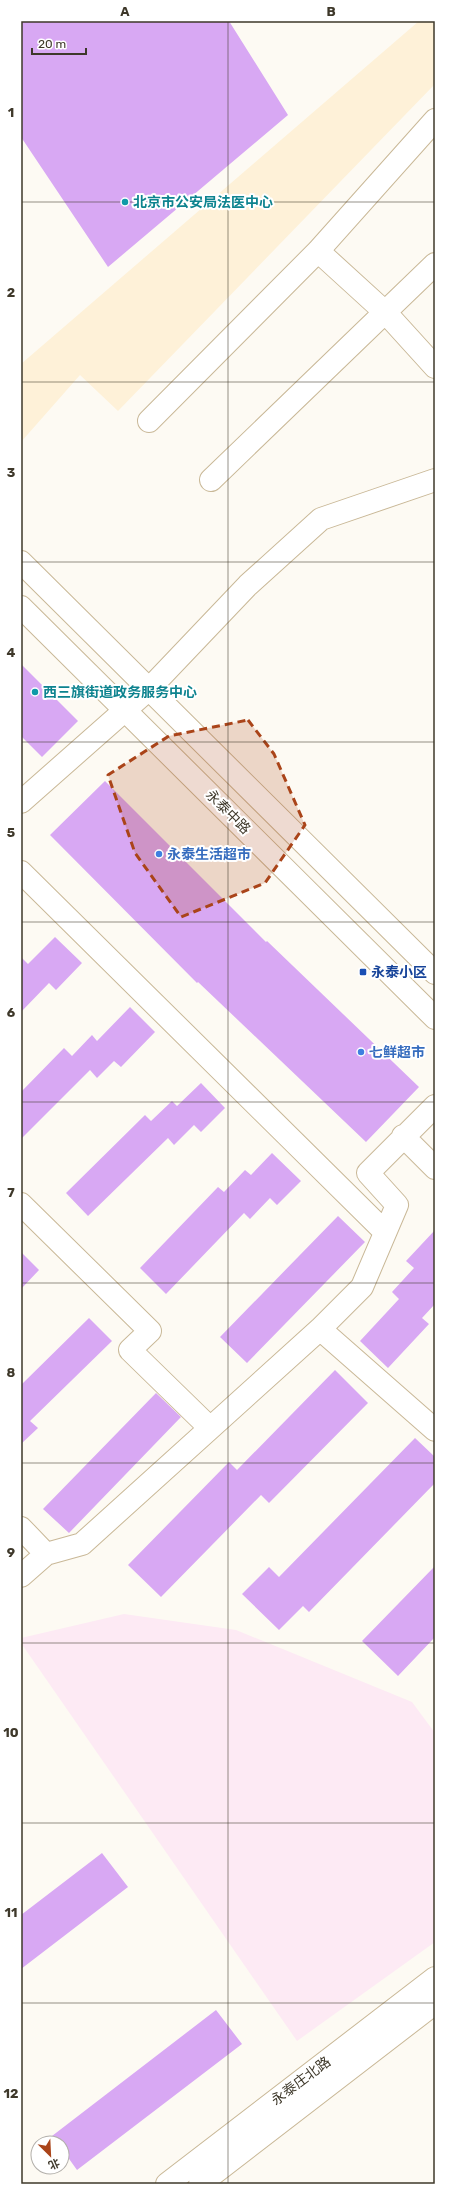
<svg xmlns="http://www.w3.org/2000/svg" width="456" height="2205" font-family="Rubik,'Noto Sans SC',sans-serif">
<rect width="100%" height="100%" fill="#fdfaf3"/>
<!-- commercial -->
<path fill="#fdeaf4" d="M124,1614L236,1630L412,1702L435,1733V1942L297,2041L21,1643V1638Z"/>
<!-- built -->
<path fill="#fef1d8" d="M419,21H435V84L118,411L80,375L21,442V364Z"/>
<!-- building -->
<path fill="#d8a8f3" d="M21,21H229L288,115L108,267L21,137Z
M21,664L78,721L42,757L21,736Z
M105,781L266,942L267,941L419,1087L366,1142L198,982L197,983L50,835Z
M55,937L82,963L56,990L49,983L21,1012V957L28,964Z
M130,1007L155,1032L121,1067L114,1061L97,1078L90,1070L21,1139V1092L64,1048L72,1056L92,1035L97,1041Z
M201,1083L225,1108L201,1132L194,1125L174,1145L168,1138L88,1216L66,1193L145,1115L151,1121L172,1101L177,1106Z
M272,1153L301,1181L277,1205L270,1198L250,1219L244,1213L166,1294L140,1268L218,1187L224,1192L245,1170L251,1175Z
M338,1216L365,1242L247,1363L220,1337Z
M435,1230V1304L422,1318L429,1324L388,1368L360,1341L399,1299L392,1292L414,1268L406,1261Z
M21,1252L39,1270L21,1289Z
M89,1318L112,1341L30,1421L38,1428L21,1444V1385Z
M335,1370L368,1403L269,1503L261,1495L161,1597L128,1565L229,1462L237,1470Z
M156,1393L181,1417L69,1533L43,1509Z
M415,1438L435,1457V1483L309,1612L303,1606L279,1630L242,1594L269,1567L279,1577Z
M435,1566V1637L398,1676L362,1641Z
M102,1853L128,1887L21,1969V1915Z
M216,2010L242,2044L77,2170L62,2149V2143H57L52,2136Z"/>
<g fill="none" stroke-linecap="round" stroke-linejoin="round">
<!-- minor casing -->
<g stroke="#c9b897" stroke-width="24">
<path id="minor" d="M318,251L386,313L435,367
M149,421L318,251L435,120
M211,480L435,264
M21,802L149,689L248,585L321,519L435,480
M21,872L385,1232
M403,1136L435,1168
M21,1204L150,1331L130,1350L210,1428
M320,1329L435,1430
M21,1528L46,1554L82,1544L320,1329L362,1287L397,1205L368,1173L435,1106
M21,1576L46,1554
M167,2184L435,1978
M200,2184L435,2003"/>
</g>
<!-- major casing -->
<g stroke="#c9b897" stroke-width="24">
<path id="major" d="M21,562L435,973
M21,607L435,1018"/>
</g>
<!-- minor -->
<use href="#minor" stroke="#fff" stroke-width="22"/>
<!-- major -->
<use href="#major" stroke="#fff" stroke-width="22"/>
</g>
<!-- marked area -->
<path fill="#aa4419" fill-opacity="0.2" stroke="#aa4419" stroke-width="3" stroke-dasharray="8 5" stroke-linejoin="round" d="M248,720L274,754L305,825L265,883L181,917L135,853L108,775L169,736Z"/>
<!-- grid -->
<path fill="none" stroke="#3e382a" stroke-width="1" stroke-opacity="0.55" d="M228,21V2184M21,202H435M21,382H435M21,562H435M21,742H435M21,922H435M21,1102H435M21,1283H435M21,1463H435M21,1643H435M21,1823H435M21,2003H435"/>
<!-- markers -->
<g fill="#0f9aa8" stroke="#fff" stroke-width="1.5">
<circle cx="125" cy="202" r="4"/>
<circle cx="35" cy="692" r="4"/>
</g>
<g fill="#3f7fe0" stroke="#fff" stroke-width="1.5">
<circle cx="159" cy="854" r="4"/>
<circle cx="361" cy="1052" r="4"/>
</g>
<rect fill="#1a4fb4" stroke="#fff" stroke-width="1.5" x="359" y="968" width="8" height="8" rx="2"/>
<g text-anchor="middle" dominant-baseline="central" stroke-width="4" stroke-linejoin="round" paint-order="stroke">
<!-- culture labels -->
<g font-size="14" font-weight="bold" fill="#0d838f" stroke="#fff" text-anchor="start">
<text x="133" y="202">北京市公安局法医中心</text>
<text x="43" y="692">西三旗街道政务服务中心</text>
</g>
<!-- street labels -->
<g font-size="14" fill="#3e382a" stroke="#fff">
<text transform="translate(228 812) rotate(45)">永泰中路</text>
<text transform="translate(301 2081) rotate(-37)">永泰庄北路</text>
</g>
<!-- shop labels -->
<g font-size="14" font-weight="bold" fill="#366cbe" stroke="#fff" text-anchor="start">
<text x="167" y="854">永泰生活超市</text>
<text x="369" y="1052">七鲜超市</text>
</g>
<!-- transit labels -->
<g font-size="14" font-weight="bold" fill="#164399" stroke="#fff" text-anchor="start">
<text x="371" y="972">永泰小区</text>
</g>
</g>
<!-- border -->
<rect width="456" height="2205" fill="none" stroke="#ffffff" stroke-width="44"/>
<!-- north arrow -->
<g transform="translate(50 2155) rotate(156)"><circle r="19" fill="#ffffff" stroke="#b2afaa"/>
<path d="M0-3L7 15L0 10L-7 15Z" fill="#aa4419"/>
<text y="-6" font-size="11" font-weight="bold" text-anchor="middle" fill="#3e382a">北</text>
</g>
<!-- scale -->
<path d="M32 48v6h54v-6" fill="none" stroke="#3e382a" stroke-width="2"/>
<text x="38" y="48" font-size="12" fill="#3e382a" stroke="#ffffff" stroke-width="3" paint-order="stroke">20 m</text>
<rect x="22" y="22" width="412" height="2161" fill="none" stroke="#3e382a" stroke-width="1.5"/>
<g font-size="13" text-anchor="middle" font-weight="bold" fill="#3e382a">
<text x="125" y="16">A</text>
<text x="331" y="16">B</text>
<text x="11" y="117">1</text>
<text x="11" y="297">2</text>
<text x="11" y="477">3</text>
<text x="11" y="657">4</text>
<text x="11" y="837">5</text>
<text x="11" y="1017">6</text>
<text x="11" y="1197">7</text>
<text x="11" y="1377">8</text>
<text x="11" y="1557">9</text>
<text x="11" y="1737">10</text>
<text x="11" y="1917">11</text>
<text x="11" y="2098">12</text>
</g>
</svg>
